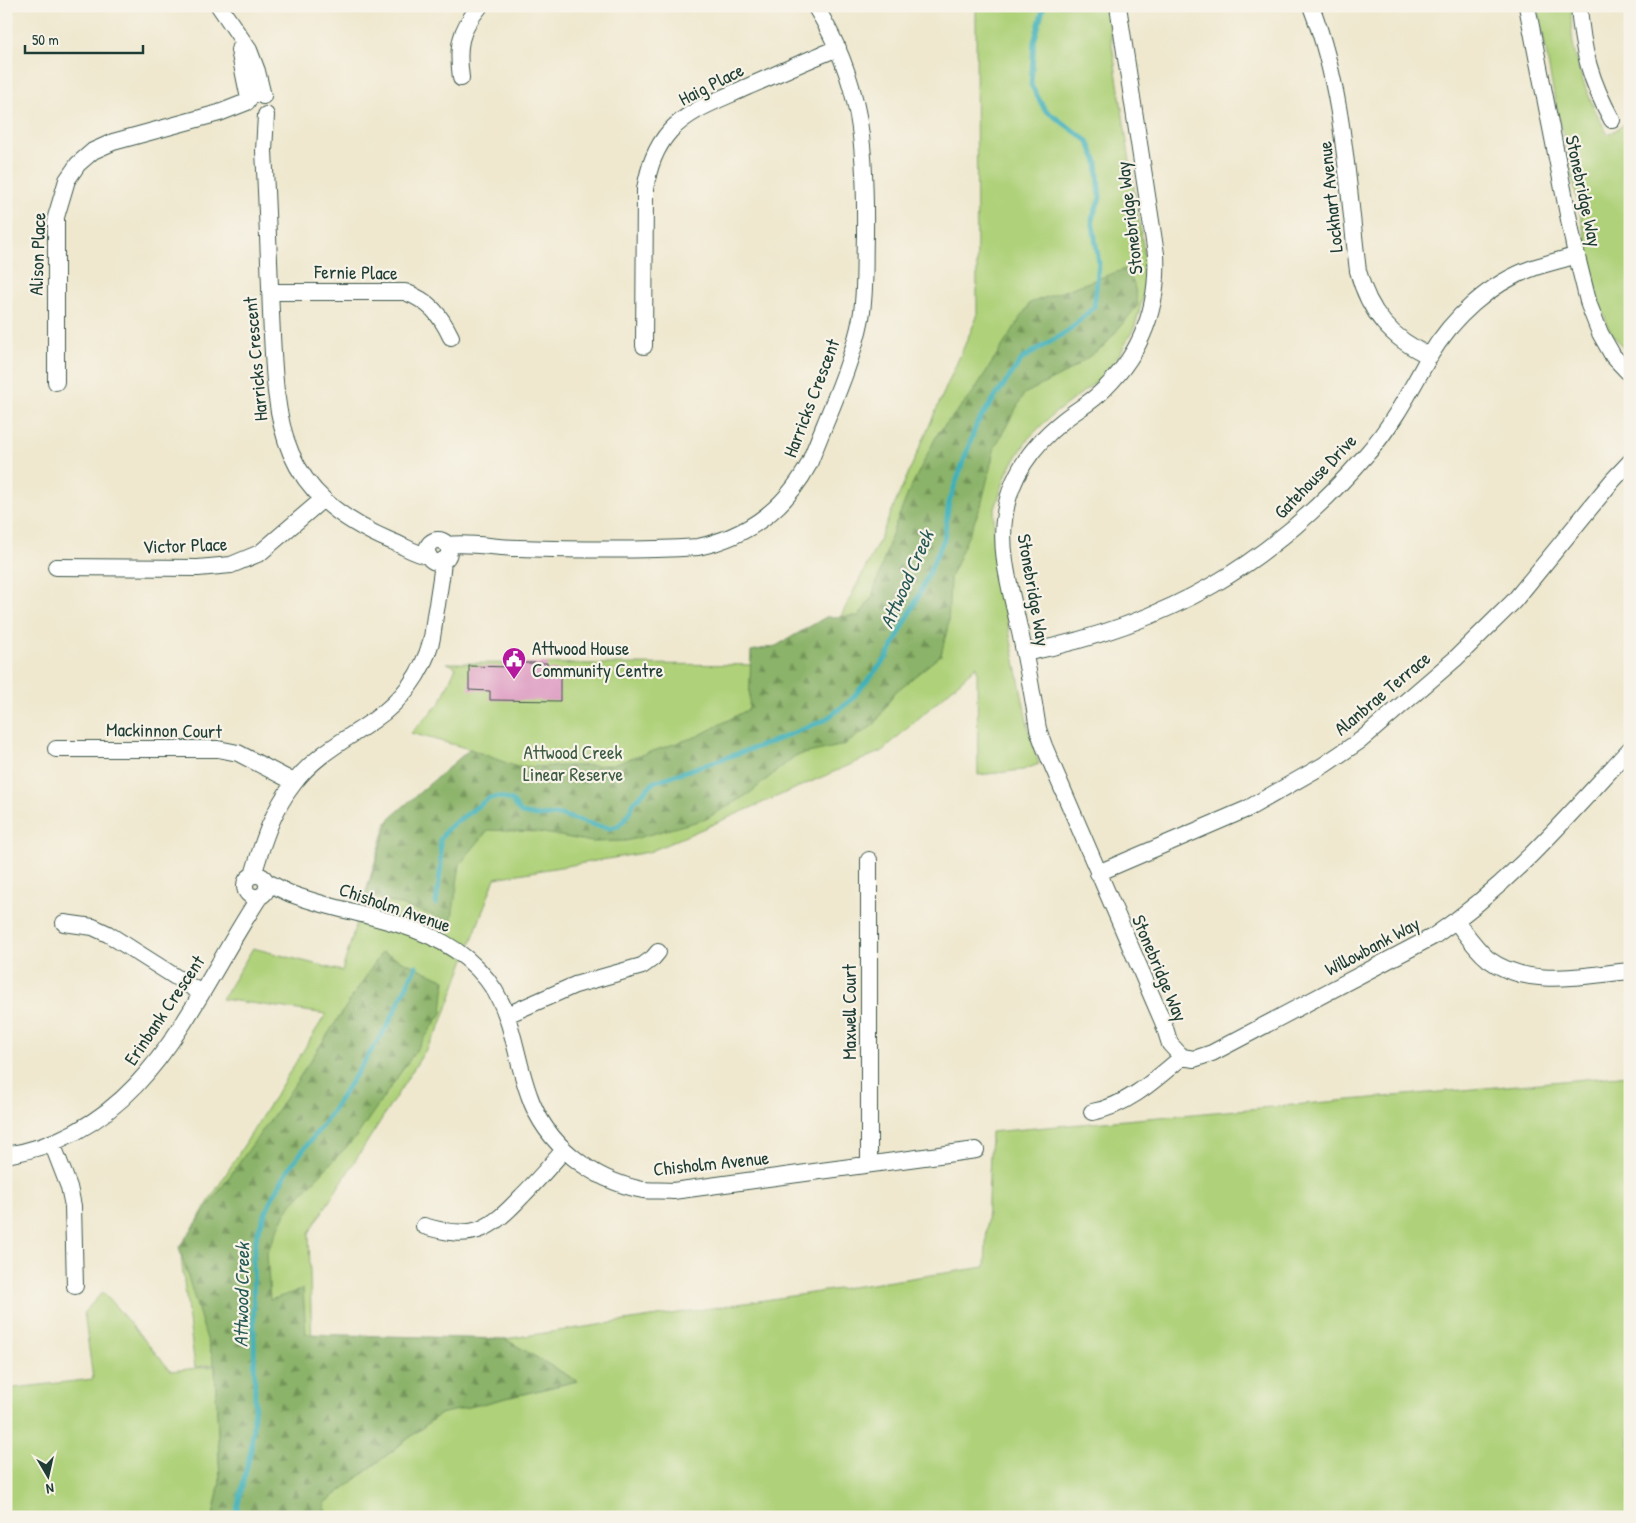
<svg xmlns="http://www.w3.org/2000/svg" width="1636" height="1523" font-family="'Patrick Hand',sans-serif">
<defs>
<pattern id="forest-firs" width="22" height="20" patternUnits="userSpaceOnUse" patternTransform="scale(1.25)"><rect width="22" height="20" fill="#8bb369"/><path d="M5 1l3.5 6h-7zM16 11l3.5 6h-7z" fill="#719357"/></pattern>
</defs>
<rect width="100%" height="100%" fill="#f7f3e8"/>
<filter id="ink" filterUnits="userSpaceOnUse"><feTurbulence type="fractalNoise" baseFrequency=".02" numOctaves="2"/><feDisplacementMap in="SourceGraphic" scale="10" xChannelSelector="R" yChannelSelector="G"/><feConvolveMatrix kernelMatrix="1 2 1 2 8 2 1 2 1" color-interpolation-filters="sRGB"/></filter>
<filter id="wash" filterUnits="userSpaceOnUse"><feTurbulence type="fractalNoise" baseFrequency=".0096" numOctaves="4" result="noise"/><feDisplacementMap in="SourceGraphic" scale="20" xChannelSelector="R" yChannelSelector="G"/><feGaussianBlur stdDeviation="1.12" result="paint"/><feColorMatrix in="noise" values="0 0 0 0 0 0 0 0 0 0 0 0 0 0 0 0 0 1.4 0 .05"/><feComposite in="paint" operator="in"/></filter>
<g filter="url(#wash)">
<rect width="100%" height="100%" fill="#efe8cf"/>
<!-- green -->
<path fill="#afd179" stroke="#678756" d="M976,6H1106L1144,252L1145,290L1135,326L1120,354L1100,379L1051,416L1028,439L1007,472L994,512V555L1029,731L1039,764L1023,770L978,775L977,666L882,751L649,852L495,878L439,1029L309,1233L312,1352L195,1367L181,1258L201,1214L326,1014L222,999L253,948L342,971L387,822L473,750L411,733L440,703L456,667L447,663L789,665L833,632L876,547L977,317Z
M1538,6H1572C1567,52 1587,96 1608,135L1628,122L1630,123V358L1608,327L1599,300L1552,85Z
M1630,1075V1517H325V1503L440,1414L577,1381L505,1339L985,1267L991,1132Z
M103,1292L171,1371L215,1366L220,1481L213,1517H6V1389L93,1379L84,1312Z"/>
<!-- forest -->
<path fill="url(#forest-firs)" stroke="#55784e" d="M1125,269L1134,284L1138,305L1105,345L1069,371L1024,394L995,447L981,506L950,578L948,626L941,655L894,693L875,724L844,745L795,756L750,793L706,819L626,841L592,842L538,832L488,830L460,864L451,925L435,916L366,894L390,818L470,749L517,767L611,765L698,736L749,709L751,651L776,646L826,617L859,616L872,597L894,528L910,489L938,433L972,394L1030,303Z
M382,952L445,980L442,1013L356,1137L289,1207L267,1252L270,1300L303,1289L306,1334L505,1339L577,1381L440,1414L325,1503V1517H213L220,1481L215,1366L179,1247L287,1096Z"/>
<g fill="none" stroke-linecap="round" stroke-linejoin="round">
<!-- stream -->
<path stroke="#41b1b9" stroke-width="5" d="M436,904L441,866L440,840L448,828L489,798L500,797L512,801L521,813L537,816L560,815L594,825L610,828L618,826L626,818L634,802L654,782L769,743L825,720L851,700L887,657L917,599L944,539L949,502L977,423L1022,359L1068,331L1094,307L1099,263L1092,219L1100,198L1097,162L1088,141L1045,110L1031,85L1034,42L1044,6
M235,1517L251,1450L255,1402L253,1259L257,1233L271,1200L289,1168L325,1122L388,1025L416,966"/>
</g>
<g id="blocks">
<!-- building -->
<path fill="#da90bd" d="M513,663H547V670H560V701L490,700V691L469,690V666L513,667Z"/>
</g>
</g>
<g filter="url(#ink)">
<use href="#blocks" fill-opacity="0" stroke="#3e574b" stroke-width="1"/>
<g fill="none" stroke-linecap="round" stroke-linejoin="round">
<!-- minor casing -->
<g stroke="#3e574b" stroke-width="18">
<path id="minor" d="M219,6L249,50L257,71L263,96
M1118,6L1156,254C1159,310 1140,357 1098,395C1088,404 1075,411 1064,420C1035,443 1011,474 1005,513C998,552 1012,594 1020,632C1027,664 1033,696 1038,729L1044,746L1163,1022L1170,1044L1182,1057
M1311,6C1344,92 1347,181 1358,271C1369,312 1391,339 1430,356
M1527,6L1574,245L1589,305L1600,333L1613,356L1630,374
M1579,6C1582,51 1591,82 1612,120
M239,50L249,99
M461,78C457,47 459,31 480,6
M266,115L264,151C267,205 269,259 271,313C276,424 276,492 391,541C405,546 414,554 429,556
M270,292H405C429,301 440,314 451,337
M644,346L645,189C649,167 655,148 670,131C690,109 721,99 747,87C777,74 807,60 838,48
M56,382V217L67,180L78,164L93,151L113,142L219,113L247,102
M427 551a11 11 0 1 1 22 0a11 11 0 1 1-22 0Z
M447,545C471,542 496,548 519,548C579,550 639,551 698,547C748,536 785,509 809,464C826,419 852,365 861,318C866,291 864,262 865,235C866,148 862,81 815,6
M56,567L198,568L231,565L260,553L323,499
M1025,653C1168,624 1270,566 1366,455C1392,426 1410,391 1429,357C1452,318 1490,283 1533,268C1547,263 1562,260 1577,255
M56,749H218L238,753L294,782
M869,860V1164
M1098,873L1247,809L1324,765L1361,740L1455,659L1514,601L1613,480L1630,462
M253,875C263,842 272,811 294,783C316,754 346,740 374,720C401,701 422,674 431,642C434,630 434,617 437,605C439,589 442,576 443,560
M245 886a11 11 0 1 1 22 0a11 11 0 1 1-22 0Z
M267,882C276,886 285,892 294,895C350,916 420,919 467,959C515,999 510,1043 529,1095C546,1145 592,1180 643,1190C653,1191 664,1190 673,1191L976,1150
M1456,921C1466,934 1475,948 1488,959C1528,989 1584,975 1630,971
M64,923L93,927L108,934L201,993
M507,1015L575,985L642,966L653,958L658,952
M1092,1112C1127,1106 1156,1079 1182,1057L1194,1059L1212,1053L1434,936C1511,884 1567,817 1630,749
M52,1143L69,1187L73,1206L75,1286
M6,1155C148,1132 190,1002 260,896
M424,1226C473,1241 489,1231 522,1196C537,1181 550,1166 564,1150"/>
</g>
<!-- minor -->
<use href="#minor" stroke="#fff" stroke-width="16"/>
</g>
</g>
<!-- icons -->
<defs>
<g id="civic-pin" transform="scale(1.25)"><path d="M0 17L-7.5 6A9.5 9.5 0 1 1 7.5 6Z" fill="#b5179e" stroke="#f7f3e8"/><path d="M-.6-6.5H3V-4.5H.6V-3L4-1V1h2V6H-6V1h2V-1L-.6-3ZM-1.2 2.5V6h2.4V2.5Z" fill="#fff"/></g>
</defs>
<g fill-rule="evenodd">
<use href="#civic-pin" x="514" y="659"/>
</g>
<g text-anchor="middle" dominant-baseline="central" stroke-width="4.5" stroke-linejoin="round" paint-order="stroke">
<!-- street labels -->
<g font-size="19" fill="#1f3d34" stroke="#f7f3e8">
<text transform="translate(711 84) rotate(-27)">Haig Place</text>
<text transform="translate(1584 191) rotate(78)">Stonebridge Way</text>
<text transform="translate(1330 197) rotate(-96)">Lockhart Avenue</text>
<text transform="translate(1129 218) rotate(-97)">Stonebridge Way</text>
<text transform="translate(37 254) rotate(-88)">Alison Place</text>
<text transform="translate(356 272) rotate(1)">Fernie Place</text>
<text transform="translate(255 359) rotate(-95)">Harricks Crescent</text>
<text transform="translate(811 398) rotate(-69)">Harricks Crescent</text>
<text transform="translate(1315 476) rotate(-46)">Gatehouse Drive</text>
<text transform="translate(185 545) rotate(-2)">Victor Place</text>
<text transform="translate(1034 590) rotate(80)">Stonebridge Way</text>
<text transform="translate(1382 693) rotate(-40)">Alanbrae Terrace</text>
<text transform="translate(164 730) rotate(1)">Mackinnon Court</text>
<text transform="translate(395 907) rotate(19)">Chisholm Avenue</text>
<text transform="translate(1372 946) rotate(-28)">Willowbank Way</text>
<text transform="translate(1160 968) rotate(67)">Stonebridge Way</text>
<text transform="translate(164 1010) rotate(-56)">Erinbank Crescent</text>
<text transform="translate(849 1012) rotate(-90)">Maxwell Court</text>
<text transform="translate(711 1163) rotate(-6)">Chisholm Avenue</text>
</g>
<!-- poi labels -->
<g font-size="19" fill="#1f3d34" stroke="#f7f3e8" text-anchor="start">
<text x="532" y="648">Attwood House<tspan x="532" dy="22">Community Centre</tspan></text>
</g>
<!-- park labels -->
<g font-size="19" fill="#3c5b42" stroke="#f7f3e8">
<text x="573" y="752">Attwood Creek<tspan x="573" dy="22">Linear Reserve</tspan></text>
</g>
<!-- water labels -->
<g font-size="20" font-style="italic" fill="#285a55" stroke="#f7f3e8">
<text transform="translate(906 579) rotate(-66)">Attwood Creek</text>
<text transform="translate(241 1295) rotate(-89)">Attwood Creek</text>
</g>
</g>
<!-- margin -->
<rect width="1636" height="1523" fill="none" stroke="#f7f3e8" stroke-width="25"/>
<!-- north arrow -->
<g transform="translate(48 1476) rotate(171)" stroke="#f7f3e8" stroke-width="4" paint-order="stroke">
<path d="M0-4L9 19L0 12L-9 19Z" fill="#1f3d34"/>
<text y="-8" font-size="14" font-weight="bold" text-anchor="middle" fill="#1f3d34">N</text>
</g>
<!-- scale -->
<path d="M25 45v8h118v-8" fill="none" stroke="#1f3d34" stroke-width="2.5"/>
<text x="32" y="45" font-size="15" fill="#1f3d34" stroke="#f7f3e8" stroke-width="4" paint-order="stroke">50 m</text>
</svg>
